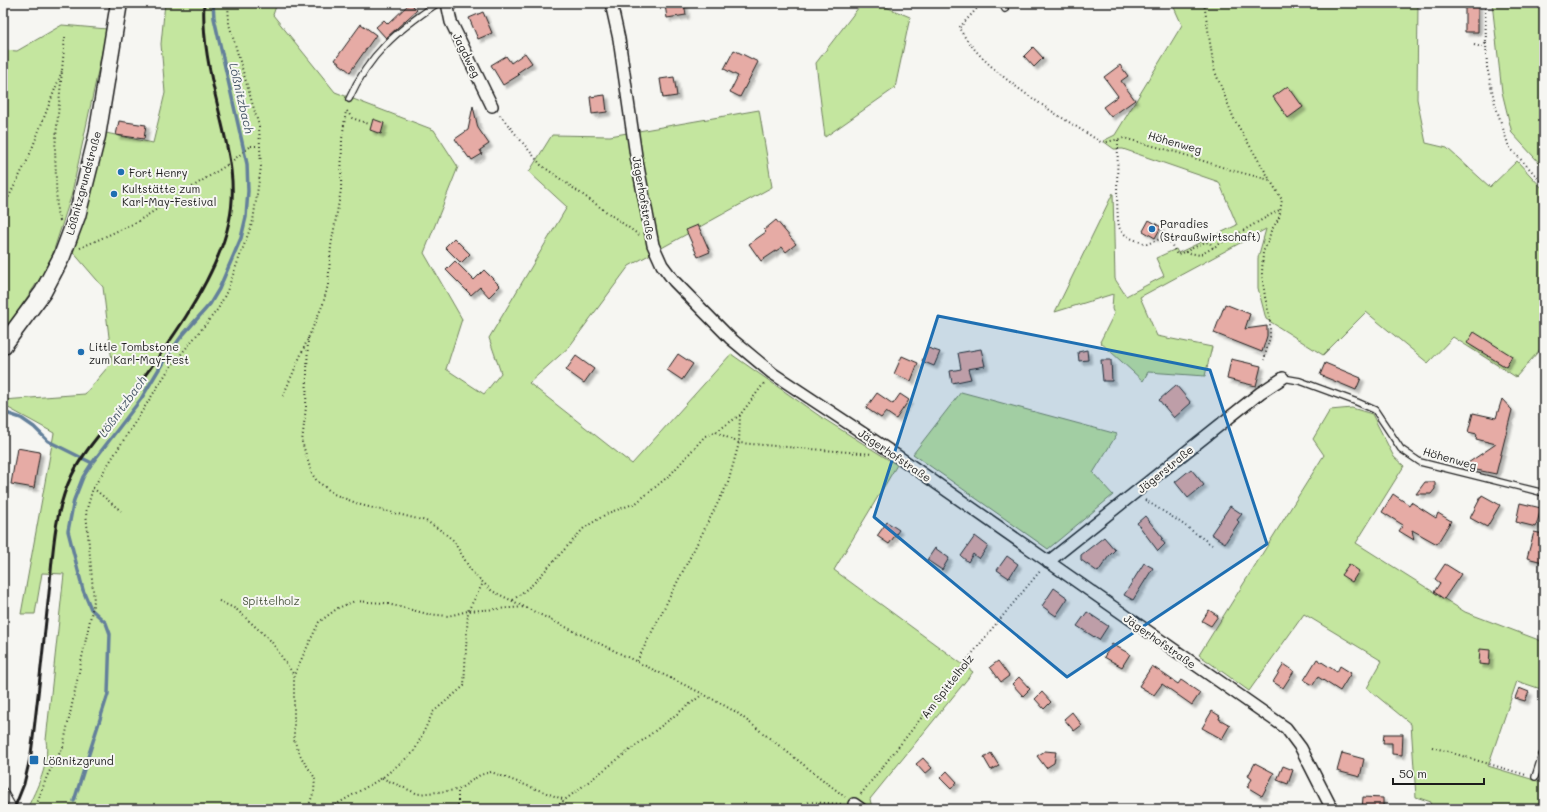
<svg xmlns="http://www.w3.org/2000/svg" width="1547" height="812" font-family="Mali,sans-serif">
<defs>
<filter id="shadow"><feDropShadow dx="3.5" dy="3.5" stdDeviation="1" flood-color="#0004"/></filter>
</defs>
<rect width="100%" height="100%" fill="#f6f6f2"/>
<filter id="ink" filterUnits="userSpaceOnUse"><feTurbulence type="fractalNoise" baseFrequency=".025" numOctaves="2"/><feDisplacementMap in="SourceGraphic" scale="8" xChannelSelector="R" yChannelSelector="G"/><feConvolveMatrix kernelMatrix="1 2 1 2 8 2 1 2 1" color-interpolation-filters="sRGB"/></filter>
<g filter="url(#ink)">
<!-- green -->
<path fill="#c4e69f" stroke="#70815e" d="M165,3H277L273,15L335,92L434,130L458,167L424,253L462,319L446,369L484,394L501,373L489,338L567,207L529,172L552,135L610,136L759,110L772,187L629,266L569,347L529,383L632,464L731,354L821,417L897,465L834,570L973,672L870,799L872,808L875,809H27C37,787 50,765 46,740L64,574L42,573L35,614H21L54,433L3,405V400L85,394L112,362L103,287L72,251L106,133L153,143L165,93L161,44Z
M862,3H876L910,17L895,88L825,137L816,63Z
M1172,3H1418L1417,99L1426,143L1447,148L1490,187L1517,161L1544,190V345L1516,377L1453,337L1428,363L1366,312L1323,355L1266,319L1258,288V258L1266,229L1140,297L1157,336L1212,347L1205,376L1148,372L1143,381L1100,342L1114,314L1112,309L1113,294L1055,312L1113,193L1115,279L1126,296L1164,276L1156,258L1176,249L1178,253L1237,225L1219,182L1123,149H1114L1103,141L1115,135L1182,25Z
M1492,3H1544V168L1512,133L1502,92Z
M62,25L107,29L71,197L49,265L3,333V50L17,51Z
M961,392L1117,434L1093,473L1113,495L1048,549L913,454Z
M1352,408L1372,414L1394,457L1404,466L1356,543L1465,612L1544,642V672L1541,689L1517,681L1488,766L1544,783V809H1429L1431,802L1416,797L1411,724L1367,688L1382,661L1304,614L1249,691L1199,655L1324,455L1313,439L1330,410Z"/>
<g fill="none" stroke-linecap="round" stroke-linejoin="round">
<!-- stream -->
<path stroke="#64809b" stroke-width="3.5" d="M3,412L21,418L34,427L48,441L92,463
M74,801L108,694L110,634L106,623L91,609L83,590L68,531L74,500L83,477L92,463L141,399L165,359L181,337L210,304L219,289L241,238L246,217L248,191L247,164L214,18L213,3"/>
</g>
<!-- building -->
<path fill="#e6aba5" stroke="#1c1c1c" filter="url(#shadow)" d="M410,3L417,10L386,38L376,27L384,20L388,24Z
M684,3L686,15L667,18L665,5Z
M1465,5H1478V32H1465Z
M483,12L492,33L478,39L469,18Z
M361,24L376,35L350,72L335,60Z
M1033,47L1043,58L1034,67L1024,56Z
M734,50L758,62L740,97L730,92L738,76L724,69Z
M525,53L532,63L517,73L519,75L503,85L491,65L506,56L511,63Z
M1120,65L1128,76L1121,81L1135,100L1111,117L1103,107L1118,96L1104,77Z
M674,77L677,96L663,98L660,79Z
M1288,86L1303,107L1288,118L1273,97Z
M605,95L607,112L592,114L590,97Z
M473,106L478,128L489,144L480,150L482,154L472,160L470,157L469,158L455,139L468,130Z
M373,119L384,123L381,134L370,130Z
M119,121L146,125L144,139L116,135Z
M776,220L796,244L786,252L782,247L761,261L749,244L766,232L764,230Z
M1149,220L1161,227L1155,238L1143,231Z
M698,225L710,252L698,257L686,230Z
M454,238L470,254L461,263L445,247Z
M455,261L474,280L484,270L500,286L489,297L480,287L471,295L446,270Z
M1225,304L1250,314L1245,329L1267,326V336L1262,352L1214,333Z
M1474,332L1512,356L1506,367L1467,343Z
M928,348L940,352L934,366L922,361Z
M981,349L985,366L968,369L971,379L952,383L950,371L961,369L958,353Z
M1087,350L1088,360L1079,361L1078,352Z
M678,354L693,364L682,380L667,370Z
M576,356L594,369L584,383L566,370Z
M902,356L918,363L911,381L894,374Z
M1231,359L1261,366L1256,386L1227,379Z
M1101,360H1111L1112,381H1103Z
M1325,363L1361,378L1356,390L1320,375Z
M1176,385L1191,403L1174,418L1159,400Z
M877,393L893,404L900,394L909,400L896,419L886,412L881,418L866,408Z
M1502,399L1512,410L1496,474L1462,467L1496,444L1476,439L1477,434L1468,432L1473,413L1496,418Z
M17,448L40,452L34,488L11,484Z
M1191,469L1204,485L1188,498L1175,482Z
M1425,482H1435V489L1431,494H1416Z
M1393,494L1409,505L1411,502L1436,518L1438,513L1451,521L1437,544L1412,530L1414,540L1399,531L1403,525L1382,512Z
M1482,495L1500,505L1487,527L1470,518Z
M1520,503L1541,508L1536,527L1516,522Z
M1230,506L1242,514L1237,520L1239,522L1225,543L1211,534Z
M1145,516L1163,538L1161,539L1165,544L1158,551L1137,523Z
M887,522L899,530L889,544L877,536Z
M1534,532L1544,534L1543,562L1527,558Z
M975,536L988,546L979,559L973,554L968,562L961,556Z
M1104,537L1115,550L1109,556L1098,572L1081,560V555Z
M935,548L949,558L942,570L927,560Z
M1007,556L1018,564L1009,578L997,570Z
M1144,563L1153,568L1133,600L1124,595Z
M1349,564L1359,571L1352,582L1341,575Z
M1445,564L1461,574L1444,599L1434,592L1440,583L1435,579Z
M1054,588L1068,598L1056,616L1042,606Z
M1209,610L1218,616L1211,626L1202,621Z
M1087,612L1108,626L1099,640L1077,626Z
M1112,644L1130,654L1122,667L1104,657Z
M1480,649L1490,650L1489,665L1479,664Z
M1317,659L1337,672L1340,666L1351,673L1340,691L1318,677L1313,685L1304,680Z
M998,661L1009,676L1001,682L990,667Z
M1284,664L1294,671L1283,688L1273,682Z
M1152,666L1178,684L1181,680L1200,693L1192,705L1162,684L1154,695L1139,686Z
M1019,677L1030,689L1023,696L1012,684Z
M1519,688L1529,692L1525,701L1515,698Z
M1042,692L1051,702L1044,709L1035,699Z
M1212,711L1220,716L1219,719L1230,725L1222,739L1202,728Z
M1072,712L1082,725L1074,731L1064,719Z
M1384,734H1403L1402,755L1392,754V743H1383Z
M1045,751L1056,752L1054,763L1046,768L1037,756Z
M991,753L999,766L991,770L984,758Z
M1342,753L1364,759L1360,777L1337,771Z
M923,758L932,768L925,774L916,764Z
M1255,763L1274,773L1262,796L1247,787L1252,779L1248,776Z
M1283,766L1293,770L1288,784L1277,780Z
M947,771L957,782L951,789L940,778Z
M1363,797L1383,798V809H1362Z"/>
<g fill="none" stroke-linecap="round" stroke-linejoin="round">
<!-- lane casing -->
<g stroke="#1c1c1c" stroke-width="8">
<path id="lane" d="M1002,3L1005,9
M349,99C369,54 398,30 438,3
M1283,378L1300,381L1357,402L1375,410L1401,449L1420,462L1544,493
M1535,777L1542,755H1544
M3,790L14,809"/>
</g>
<!-- street casing -->
<g stroke="#1c1c1c" stroke-width="14">
<path id="street" d="M447,3L451,22L492,106
M611,3L619,39L636,156L653,245L662,265L674,281L730,338L772,373L896,455L1286,728L1301,748L1332,809
M1048,562L1260,393L1283,378
M854,804L861,809"/>
</g>
<!-- secondary casing -->
<g stroke="#1c1c1c" stroke-width="19">
<path id="secondary" d="M3,346L43,292L62,256L77,216L97,136L119,3"/>
</g>
<!-- path -->
<path stroke="#1c1c1c" stroke-width="2" stroke-dasharray="1 3" stroke-linecap="butt" d="M982,3L959,28C987,76 1056,113 1102,143L1124,138L1179,153L1231,170L1270,180
M1204,3L1214,69L1234,119L1282,200L1279,218L1271,231L1268,242L1263,252L1262,274L1265,297L1270,319V337L1264,360
M1486,43L1487,67L1495,104L1509,147L1544,184
M1474,45L1482,47L1486,43L1485,3
M347,111L352,118L369,124
M500,115L541,165L639,235
M1118,140C1118,155 1115,220 1120,229C1125,238 1138,241 1147,244L1165,237L1168,238L1177,255L1184,252L1200,255L1281,209
M251,146H259
M3,208L28,159L62,71
M60,221L57,212L55,148L65,37
M80,248L135,223L227,165
M1185,252L1205,242L1210,243L1213,248
M308,338L306,407L302,442L312,474L317,481L334,494L361,505L426,521L439,529L453,540L472,572L492,591L703,694L736,712L845,797
M283,396L323,304L328,285L331,246L341,190L342,139L346,111
M716,432L739,443L872,454
M93,488L121,511
M1145,500L1177,520L1212,545
M513,600L533,584L584,528L608,513L636,503L670,475L705,436L716,432L740,415
M219,601L236,609L271,641L294,675
M637,661L728,483L739,443L740,415L765,382
M1432,747L1526,775
M382,778L418,794L457,790
M861,794L991,630L1041,570
M309,805L328,808
M35,809L47,776L63,747L94,601L86,512L93,488L169,369L218,309L227,291L253,221L261,167L259,126L229,24L228,3
M300,809L309,805L314,791L315,778L301,757L294,740V675L319,622L338,608L355,601L384,603L428,614L448,616L468,611L525,607
M328,809L382,778L414,752L433,712L464,686L468,611L483,583
M458,809V790L480,775L491,772L565,800
M553,809L703,694
M798,809L809,802L843,804
M823,809L833,804"/>
<!-- lane -->
<use href="#lane" stroke="#f6f6f2" stroke-width="5.5"/>
<!-- street -->
<use href="#street" stroke="#f6f6f2" stroke-width="11"/>
<!-- secondary -->
<use href="#secondary" stroke="#f6f6f2" stroke-width="16"/>
<!-- rail -->
<path stroke="#1c1c1c" stroke-width="3" d="M14,809L24,784L31,754C38,700 43,647 49,593C53,553 54,511 72,475C85,449 105,429 122,406C160,356 216,283 229,222C238,182 227,146 218,107C210,74 202,37 204,3"/>
<!-- path-bridge -->
<path stroke="#1c1c1c" stroke-width="2" stroke-dasharray="1 3" stroke-linecap="butt" d="M227,165L251,146"/>
</g>
</g>
<!-- marked area -->
<path fill="#1f6fb2" fill-opacity="0.2" stroke="#1f6fb2" stroke-width="3" stroke-linejoin="round" d="M938,316L1210,370L1267,544L1067,677L874,517Z"/>
<!-- markers -->
<g fill="#1f6fb2" stroke="#f6f6f2" stroke-width="1.5">
<circle cx="121" cy="172" r="4"/>
<circle cx="114" cy="194" r="4"/>
<circle cx="1152" cy="229" r="4"/>
<circle cx="81" cy="352" r="4"/>
<rect x="29" y="755" width="10" height="10" rx="2"/>
</g>
<g text-anchor="middle" dominant-baseline="central" stroke-width="4" stroke-linejoin="round" paint-order="stroke">
<!-- street labels -->
<g font-size="11" fill="#1c1c1c" stroke="#f6f6f2">
<text transform="translate(467 55) rotate(64)">Jagdweg</text>
<text transform="translate(1175 142) rotate(16)">Höhenweg</text>
<text transform="translate(83 183) rotate(-75)">Lößnitzgrundstraße</text>
<text transform="translate(644 198) rotate(80)">Jägerhofstraße</text>
<text transform="translate(895 455) rotate(34)">Jägerhofstraße</text>
<text transform="translate(1450 458) rotate(16)">Höhenweg</text>
<text transform="translate(1165 469) rotate(-39)">Jägerstraße</text>
<text transform="translate(1160 641) rotate(35)">Jägerhofstraße</text>
<text transform="translate(947 686) rotate(-52)">Am Spittelholz</text>
</g>
<!-- poi labels -->
<g font-size="11" fill="#1c1c1c" stroke="#f6f6f2" text-anchor="start">
<text x="129" y="172">Fort Henry</text>
<text x="122" y="188">Kultstätte zum<tspan x="122" dy="13">Karl-May-Festival</tspan></text>
<text x="1160" y="223">Paradies<tspan x="1160" dy="13">(Straußwirtschaft)</tspan></text>
<text x="89" y="346">Little Tombstone<tspan x="89" dy="13">zum Karl-May-Fest</tspan></text>
<text x="43" y="760">Lößnitzgrund</text>
</g>
<!-- park labels -->
<g font-size="11" fill="#4e5943" stroke="#f6f6f2">
<text x="271" y="600">Spittelholz</text>
</g>
<!-- water labels -->
<g font-size="12" font-style="italic" fill="#465666" stroke="#f6f6f2">
<text transform="translate(242 98) rotate(77)">Lößnitzbach</text>
<text transform="translate(122 406) rotate(-54)">Lößnitzbach</text>
</g>
</g>
<!-- margin -->
<rect width="1547" height="812" fill="none" stroke="#f6f6f2" stroke-width="16"/>
<rect x="8" y="8" width="1531" height="796" fill="none" stroke="#1c1c1c" stroke-width="1.5" filter="url(#ink)"/>
<!-- scale -->
<path d="M1393 778v6h91v-6" fill="none" stroke="#1c1c1c" stroke-width="2"/>
<text x="1399" y="778" font-size="12" fill="#1c1c1c" stroke="#f6f6f2" stroke-width="3" paint-order="stroke">50 m</text>
</svg>
